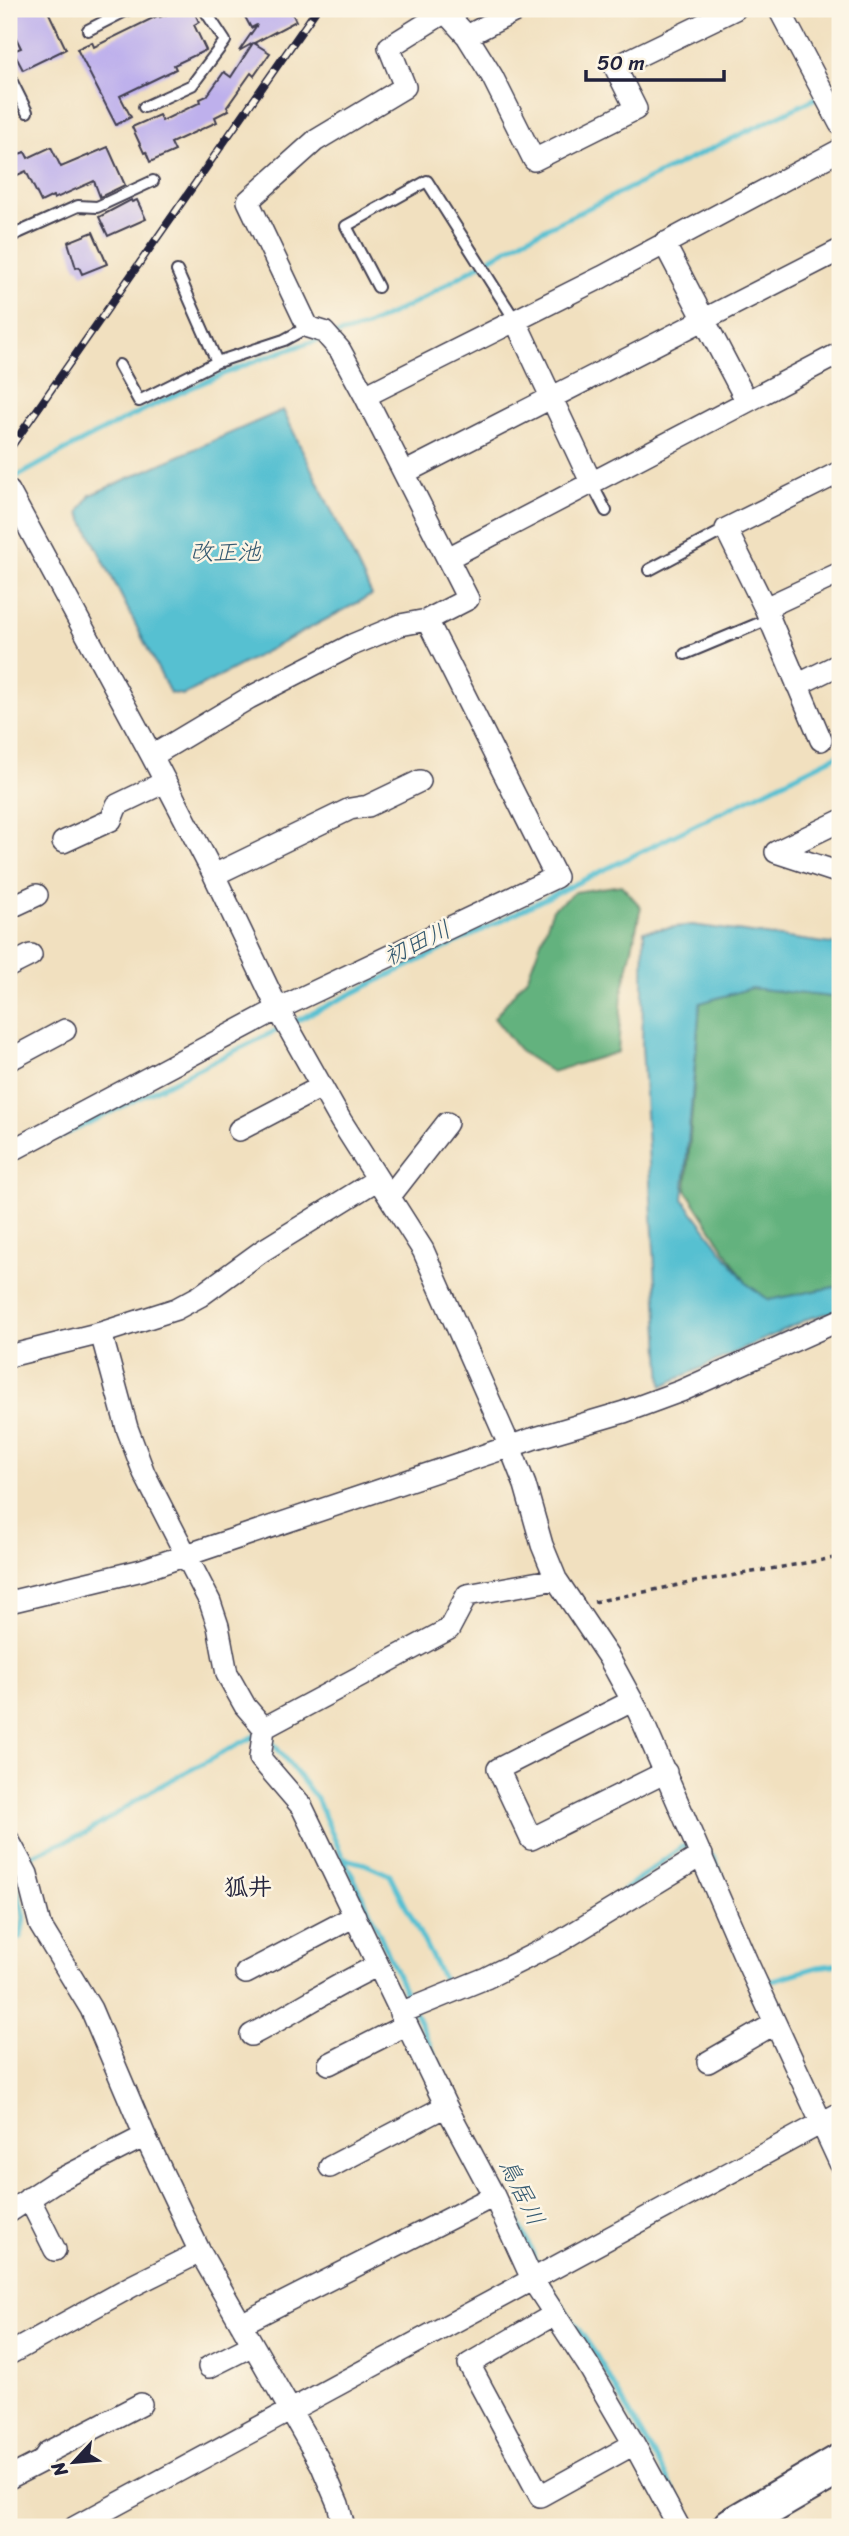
<svg xmlns="http://www.w3.org/2000/svg" width="849" height="2536" font-family="Sriracha,'Klee One',sans-serif">
<rect width="100%" height="100%" fill="#fcf5e5"/>
<filter id="ink" filterUnits="userSpaceOnUse"><feTurbulence type="fractalNoise" baseFrequency=".0143" numOctaves="2"/><feDisplacementMap in="SourceGraphic" scale="14" xChannelSelector="R" yChannelSelector="G"/><feConvolveMatrix kernelMatrix="1 2 1 2 8 2 1 2 1" color-interpolation-filters="sRGB"/></filter>
<filter id="wash" filterUnits="userSpaceOnUse"><feTurbulence type="fractalNoise" baseFrequency=".00686" numOctaves="4" result="noise"/><feDisplacementMap in="SourceGraphic" scale="28" xChannelSelector="R" yChannelSelector="G"/><feGaussianBlur stdDeviation="1.57" result="paint"/><feColorMatrix in="noise" values="0 0 0 0 0 0 0 0 0 0 0 0 0 0 0 0 0 1.4 0 .05"/><feComposite in="paint" operator="in"/></filter>
<g filter="url(#wash)">
<rect width="100%" height="100%" fill="#f1e0bf"/>
<!-- forest -->
<path fill="#63b27e" stroke="#426a5c" stroke-width="2" d="M621,885L641,907L622,994L618,1052L552,1072L521,1052L494,1018L528,976L553,909L575,892Z
M751,988L840,998V1286L769,1300L747,1284L686,1190L700,1003Z"/>
<!-- water -->
<path fill="#56c0d1" stroke="#3c7186" stroke-width="2" d="M283,410L372,595L184,695L170,693L79,512L90,495Z
M692,925L840,945V998L751,988L700,1003L683,1199L747,1284L769,1300L840,1286V1310L810,1318L662,1386L642,1046L644,931Z"/>
<g fill="none" stroke-linecap="round" stroke-linejoin="round">
<!-- stream -->
<path stroke="#56c0d1" stroke-width="5" d="M827,93L840,87
M335,335L365,327L420,300L524,239L818,97
M11,480C106,427 217,369 322,339
M290,1024L840,754
M58,1138L281,1028
M268,1737L317,1799L343,1858L365,1864L390,1875L446,1985L448,1984
M708,1854L714,1856L724,1883
M343,1858L362,1894L410,2003
M27,1863L34,1854L86,1833L156,1788L258,1734
M614,1897L683,1846L692,1849
M9,1943L21,1937L24,1917L15,1883L20,1875
M762,1972L770,1981L817,1967L840,1964
M415,2012L462,2114
M501,2187L515,2213L540,2270
M548,2285L595,2353L695,2527"/>
</g>
<g id="blocks">
<!-- building -->
<path fill="#beb0ec" d="M9,9H47L66,49L23,70L13,51L21,48L9,24Z
M179,9H193L199,22L194,25L206,50L174,65L176,69L120,96L131,117L116,125L77,49L92,42L94,47L159,15L160,17Z
M252,9H290L296,21L254,43L270,53L254,76L251,73L227,107L229,110L215,117L217,122L171,143L175,151L150,162L146,152L144,153L132,127L159,115L162,121L201,102L200,99L207,96L224,72L231,77L253,43L239,51L257,25L251,28L243,13Z
M9,133L19,154L25,152L28,158L51,147L61,167L108,147L125,185L100,197L94,181L54,199L53,196L41,202L26,171L9,179Z
M131,200L132,202L137,200L146,219L108,236L99,217Z
M93,232L107,264L82,274L79,267L76,268L68,242Z"/>
</g>
</g>
<g filter="url(#ink)">
<use href="#blocks" fill-opacity="0" stroke="#413e4f" stroke-width="2"/>
<g fill="none" stroke-linecap="round" stroke-linejoin="round">
<!-- lane casing -->
<g stroke="#413e4f" stroke-width="14">
<path id="lane" d="M88,30L129,9
M9,76L27,112
M144,107L192,85L225,41L204,9
M9,237L78,206L97,207L153,181
M177,271L217,362
M378,287L346,226L427,181L515,320
M119,365L139,401L217,362L284,340L308,327
M591,482L606,511
M649,570L726,529
M685,654L769,619"/>
</g>
<!-- street casing -->
<g stroke="#413e4f" stroke-width="24">
<path id="street" d="M779,9L840,124
M467,36L492,76L534,160L636,109L615,67L735,9
M664,243L746,400
M515,320L591,482
M365,396L340,350L324,332L308,327L248,201L315,141L405,87L389,47L445,12L467,36L519,9
M404,473L840,250
M9,491L152,756L214,875L278,1009L341,1121L423,1250L510,1447L525,1485L542,1545L556,1579L609,1658L639,1713L747,1962L840,2163
M448,558L840,353
M765,608L726,529L840,472
M797,685L840,664
M821,740L765,608L840,573
M152,756L249,698L352,645L400,625L427,620L468,599L365,396L602,277L840,150
M63,842L111,820L117,805L165,782
M776,852L840,821
M776,852L840,873
M214,875L350,809L368,806L420,781
M9,908L37,895
M9,966L31,955
M9,1060L65,1030
M239,1130L321,1087
M9,1152L278,1009L556,877L427,620
M390,1196L447,1123
M101,1333L127,1428L144,1473L210,1602L218,1626L227,1674L245,1706L264,1728L449,1629L467,1595L556,1579
M9,1356L101,1333L176,1309L200,1296L262,1251L378,1179
M9,1602L142,1570L532,1439L624,1412L681,1391L840,1320
M632,1701L498,1769L531,1839L666,1772
M264,1728L260,1758L302,1807L446,2106L494,2196L533,2281L588,2365L634,2444L679,2527
M9,1841L27,1874L40,1925L91,2009L145,2136L200,2252L321,2464L338,2504L344,2527
M246,1973L355,1916
M400,2013L486,1978L559,1942L702,1855
M251,2035C294,2013 333,1986 377,1966
M708,2062L774,2024
M329,2064L406,2025
M330,2167L446,2106
M29,2198L55,2250
M9,2212L53,2183L145,2136
M555,2314L469,2364L540,2496L634,2444
M241,2324L494,2196
M9,2354L132,2286L200,2252
M209,2367L253,2345
M9,2478L42,2461L48,2452L141,2404
M75,2527L840,2113"/>
</g>
<!-- highway casing -->
<g stroke="#413e4f" stroke-width="42">
<path id="highway" d="M732,2527L840,2464"/>
</g>
<!-- path -->
<path stroke="#413e4f" stroke-width="3.5" stroke-dasharray="5 5" stroke-linecap="butt" d="M594,1602L689,1583L840,1557"/>
<!-- lane -->
<use href="#lane" stroke="#fff" stroke-width="10"/>
<!-- street -->
<use href="#street" stroke="#fff" stroke-width="21"/>
<!-- highway -->
<use href="#highway" stroke="#fff" stroke-width="38"/>
<!-- rail casing -->
<g stroke="#22223b" stroke-width="8">
<path id="rail" d="M9,450L317,9"/>
</g>
<!-- rail -->
<use href="#rail" stroke="#fcf5e5" stroke-width="5" stroke-dasharray="16" stroke-linecap="butt"/>
</g>
</g>
<g text-anchor="middle" dominant-baseline="central" stroke-width="5" stroke-linejoin="round" paint-order="stroke">
<!-- water labels -->
<g font-size="24" font-style="italic" fill="#345970" stroke="#fcf5e5">
<text x="225" y="552">改正池</text>
<text transform="translate(417 943) rotate(-26)">初田川</text>
<text transform="translate(522 2192) rotate(64)">鳥居川</text>
</g>
<!-- neighbourhood labels -->
<g font-size="24" font-weight="bold" fill="#22223b" stroke="#fcf5e5">
<text x="248" y="1887">狐井</text>
</g>
</g>
<!-- margin -->
<rect width="849" height="2536" fill="none" stroke="#fcf5e5" stroke-width="35"/>
<!-- north arrow -->
<g transform="translate(74 2462) rotate(244)" stroke="#fcf5e5" stroke-width="5" paint-order="stroke">
<path d="M0-5L12 26L0 18L-12 26Z" fill="#22223b"/>
<text y="-10" font-size="19" font-weight="bold" text-anchor="middle" fill="#22223b">N</text>
</g>
<!-- scale -->
<path d="M586 70v10h138v-10" fill="none" stroke="#22223b" stroke-width="3.5"/>
<text x="597" y="70" font-size="21" fill="#22223b" stroke="#fcf5e5" stroke-width="5" paint-order="stroke">50 m</text>
</svg>
